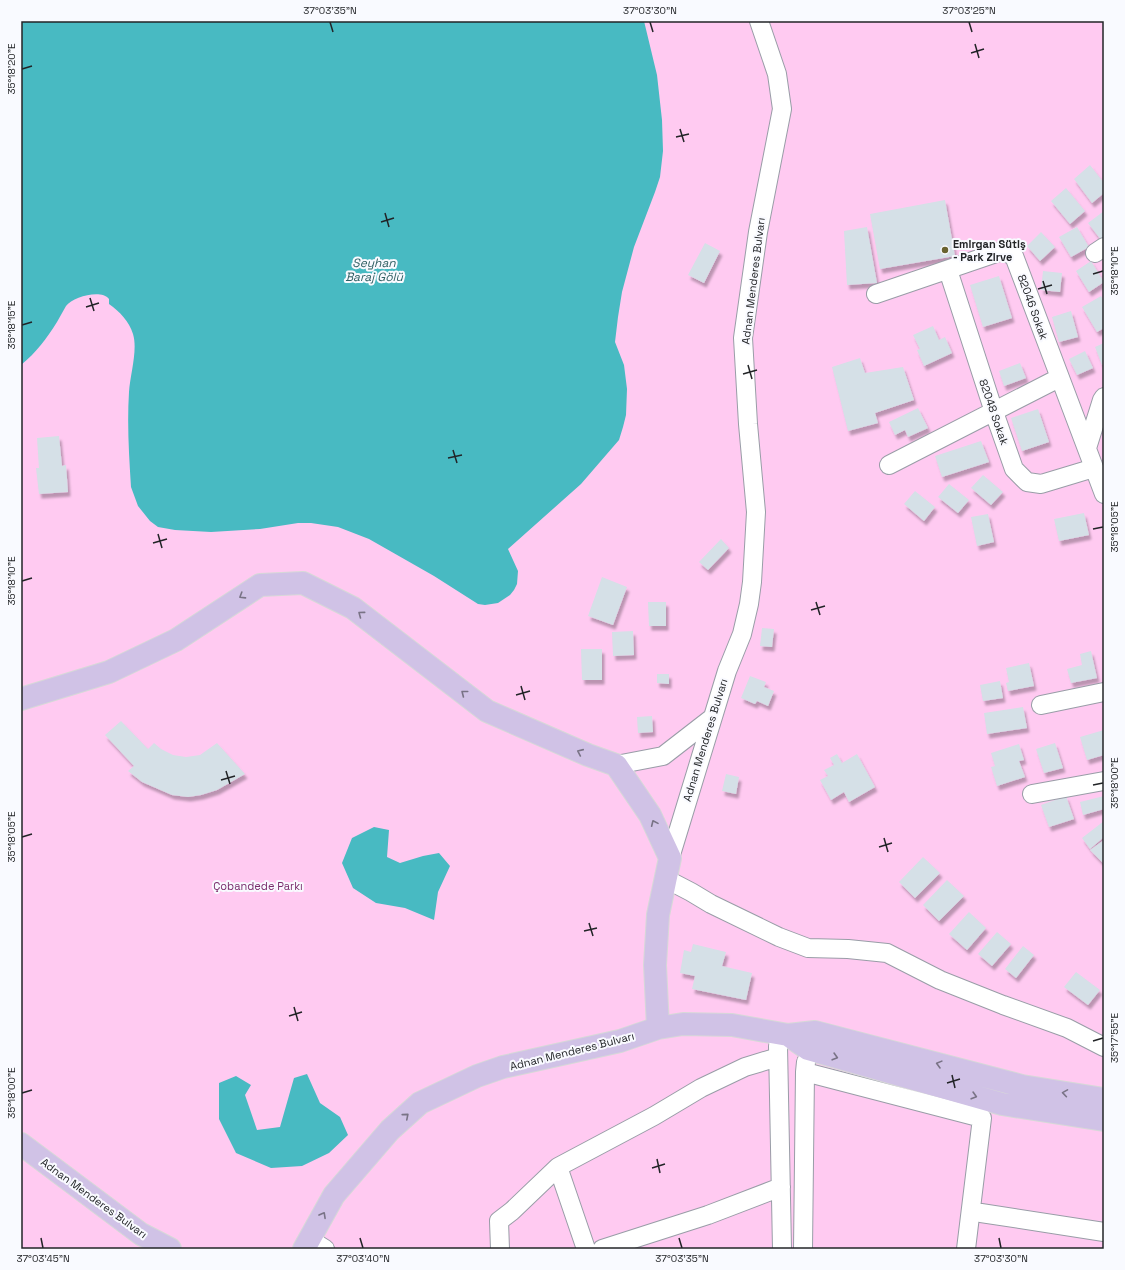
<svg xmlns="http://www.w3.org/2000/svg" width="1125" height="1270" font-family="'Space Grotesk',sans-serif">
<defs>
<filter id="shadow"><feDropShadow dx="2.5" dy="4.5" stdDeviation="1" flood-color="#0004"/></filter>
</defs>
<rect width="100%" height="100%" fill="#f9faff"/>
<!-- green -->
<path fill="#ffcaf1" d="M21,21H1104V1249H21Z"/>
<!-- water -->
<path fill="#48bac2" d="M21,21H644L657,75L662,120L663,151L660,177L655,192L634,247L622,292L618,317L615,342L624,365L627,389L626,415L623,427L619,440L581,484L508,549L518,571L517,584L514,590L510,595L498,603L485,605L478,604L434,576L369,539L338,527L311,523H298L260,529L211,532L175,530L158,527L150,521L138,506L131,487C129,455 127,424 129,392C130,375 138,350 133,334C129,321 120,312 109,304V299C101,289 73,297 66,306C63,311 60,317 57,322C47,338 36,353 21,365Z
M374,827L389,830L387,857L400,863L423,856L439,853L450,866L438,892L434,920L405,908L376,903L353,888L342,863L352,838Z
M307,1074L320,1103L340,1117L348,1135L329,1153L302,1166L271,1168L236,1153L219,1119V1083L236,1076L251,1085L245,1095L257,1130L280,1127L294,1078Z"/>
<!-- building -->
<path fill="#d5e0e7" filter="url(#shadow)" d="M1090,165L1104,183V193L1092,203L1074,179Z
M1066,188L1085,211L1070,224L1051,201Z
M945,200L955,256L880,269L870,214Z
M1104,211V237L1101,240L1088,223Z
M867,227L877,283L847,285L844,231Z
M1077,227L1089,247L1071,257L1059,237Z
M1041,232L1055,247L1040,261L1027,246Z
M705,243L720,251L704,283L688,275Z
M1091,261L1104,282L1089,292L1076,271Z
M1043,271L1062,273L1060,292L1041,290Z
M999,276L1012,318L983,327L970,285Z
M1101,296L1104,301V328L1097,332L1082,307Z
M1071,311L1078,337L1059,342L1052,317Z
M933,326L939,340L945,337L952,353L924,366L917,350L920,349L913,335Z
M1104,343V364L1102,365L1095,347Z
M1085,351L1093,368L1077,375L1069,359Z
M860,358L865,373L903,367L914,400L875,413L878,423L848,431L832,367Z
M1020,363L1026,378L1004,386L999,371Z
M918,408L928,428L908,437L905,430L895,435L889,422Z
M1038,409L1049,442L1022,451L1011,418Z
M59,436L62,466L66,465L68,492L39,494L36,468H39L37,438Z
M981,441L989,462L942,477L935,456Z
M983,475L1003,492L991,505L971,488Z
M949,484L969,500L958,513L938,497Z
M915,491L935,507L924,521L904,504Z
M1084,513L1089,535L1059,541L1054,519Z
M988,514L994,542L977,546L971,517Z
M721,539L729,548L708,570L699,562Z
M602,577L627,587L613,625L588,616Z
M648,602H666V626H649Z
M762,628L774,629L772,647L760,646Z
M633,631L634,655L613,656L612,632Z
M581,649H602V680H582Z
M1091,651L1097,678L1071,683L1067,669L1082,665L1080,654Z
M1029,663L1034,686L1008,691L1006,683L1009,682L1006,668Z
M657,674H669V684L657,683Z
M750,676L766,682L764,687L774,691L768,706L757,701L755,704L741,698Z
M1000,681L1003,698L983,701L980,685Z
M1023,707L1027,728L987,734L984,713Z
M652,716L653,732L638,733L637,717Z
M121,721L148,749L154,743L161,749L173,755L186,757L200,755L217,743L245,774L217,790L201,795L188,797L172,795L142,782L128,771L134,766L105,735Z
M1104,730V755L1087,760L1080,737Z
M1055,743L1063,768L1044,773L1036,749Z
M1019,744L1024,760L1019,761L1025,777L997,786L991,767L995,766L991,753Z
M837,754L842,763L857,754L875,787L849,802L844,792L831,800L820,780L828,776L824,770L834,765L830,758Z
M726,774L739,777L736,794L722,791Z
M1066,796L1074,819L1049,827L1041,805Z
M1104,796V809L1083,815L1080,802Z
M1104,821V837L1090,849L1082,838Z
M1104,840V864L1090,850Z
M923,857L940,873L915,898L899,882Z
M947,880L964,896L939,921L923,905Z
M969,912L986,928L967,950L949,934Z
M997,932L1011,944L992,966L978,954Z
M693,944L726,952L722,966L752,973L746,1000L692,989L695,976L680,973L684,950L691,952Z
M1023,946L1034,955L1016,978L1005,969Z
M1076,972L1100,990L1088,1005L1064,987Z"/>
<g fill="none" stroke-linecap="round" stroke-linejoin="round">
<!-- minor casing -->
<g stroke="#999da7" stroke-width="20">
<path id="minor" d="M1095,253L1104,247
M948,270L994,412L1014,469L1027,482L1041,484L1094,468
M876,294L1002,251L1014,256L1104,494
M1087,448L1102,400L1104,397
M889,465L1059,378
M1041,705L1104,692
M616,765L663,756L712,718
M1032,794L1104,781
M670,858L727,671L742,634L749,604L752,582L756,512L748,424L743,338L758,232L782,109L777,74L759,21
M666,879L691,892L711,904L779,937L808,948L848,949L887,953L940,980L1003,1005L1067,1028L1104,1047
M778,1046L782,1249
M805,1072L982,1118L966,1249
M558,1167L586,1249
M981,1213L1104,1232
M309,1239L325,1249
M500,1249L499,1221L512,1211L558,1167L654,1116L701,1088L745,1067L778,1057
M602,1249L708,1215L781,1187
M803,1249L805,1072L806,1062"/>
</g>
<!-- major casing -->
<g stroke="#d7d8d8" stroke-width="24">
<path id="major" d="M21,699L109,672L176,640L260,585L303,583L353,608L487,711L588,755L616,765L650,815L670,858L658,915L655,965L658,1028
M788,1035L808,1049L1002,1104L1104,1120
M21,1144L141,1234L170,1249
M304,1249L334,1195L390,1130L420,1103L477,1076L503,1067L620,1041L658,1028L683,1024L732,1025L788,1035L815,1032L1022,1086L1104,1099"/>
</g>
<!-- minor -->
<use href="#minor" stroke="#fff" stroke-width="18"/>
<!-- major -->
<use href="#major" stroke="#d0c2e6" stroke-width="22"/>
</g>
<!-- one-way arrows -->
<defs><path id="oneway-chevron" d="M-2-3.5L2.5 0L-2 3.5" fill="none" stroke-width="1.6" stroke-linecap="round" stroke-linejoin="round"/></defs>
<g stroke="#797386">
<use href="#oneway-chevron" transform="translate(242 596) rotate(148)"/>
<use href="#oneway-chevron" transform="translate(361 614) rotate(-143)"/>
<use href="#oneway-chevron" transform="translate(464 693) rotate(-142)"/>
<use href="#oneway-chevron" transform="translate(580 752) rotate(-156)"/>
<use href="#oneway-chevron" transform="translate(654 823) rotate(-114)"/>
<use href="#oneway-chevron" transform="translate(835 1057) rotate(16)"/>
<use href="#oneway-chevron" transform="translate(939 1064) rotate(-165)"/>
<use href="#oneway-chevron" transform="translate(1065 1093) rotate(-171)"/>
<use href="#oneway-chevron" transform="translate(974 1096) rotate(16)"/>
<use href="#oneway-chevron" transform="translate(406 1116) rotate(-41)"/>
<use href="#oneway-chevron" transform="translate(323 1215) rotate(-61)"/>
</g>
<!-- ticks -->
<path fill="none" stroke="#222427" stroke-width="1.5" d="M330,22L333,32M650,22L653,32M969,22L972,32M975,44L979,58M971,53L984,49M22,69L32,66M680,129L684,142M676,137L689,134M385,213L389,227M381,222L394,218M1093,274L1103,271M1043,281L1047,294M1038,289L1052,285M90,298L94,311M86,307L99,303M22,325L32,322M748,365L752,379M743,374L757,370M453,450L457,463M448,458L462,455M1093,529L1103,527M158,534L162,548M153,543L167,539M22,581L32,578M816,602L820,615M811,610L825,606M521,686L525,700M516,695L530,691M226,771L230,784M221,780L235,776M1093,785L1103,783M22,837L32,834M884,838L888,852M879,847L892,843M589,923L593,936M584,931L597,928M294,1007L298,1021M289,1016L302,1012M1093,1041L1103,1038M952,1075L955,1088M947,1083L960,1079M22,1093L32,1090M657,1159L660,1173M652,1168L665,1164M41,1238L43,1248M360,1238L363,1248M679,1238L682,1248M999,1238L1001,1248"/>
<!-- markers -->
<circle fill="#69622f" stroke="#f9faff" stroke-width="1.5" cx="945" cy="250" r="4"/>
<g text-anchor="middle" dominant-baseline="central" stroke-width="4" stroke-linejoin="round" paint-order="stroke">
<!-- poi labels -->
<g font-size="11" font-weight="bold" fill="#222427" stroke="#f9faff" text-anchor="start">
<text x="953" y="244">Emirgan Sütiş<tspan x="953" dy="13">- Park Zirve</tspan></text>
</g>
<!-- street labels -->
<g font-size="11" fill="#222427" stroke="#f9faff">
<text transform="translate(753 281) rotate(-83)">Adnan Menderes Bulvarı</text>
<text transform="translate(1033 307) rotate(70)">82046 Sokak</text>
<text transform="translate(994 412) rotate(71)">82048 Sokak</text>
<text transform="translate(705 740) rotate(-73)">Adnan Menderes Bulvarı</text>
<text transform="translate(572 1051) rotate(-14)">Adnan Menderes Bulvarı</text>
<text transform="translate(94 1198) rotate(36)">Adnan Menderes Bulvarı</text>
</g>
<!-- park labels -->
<g font-size="11" fill="#792d6c" stroke="#f9faff">
<text x="258" y="886">Çobandede Parkı</text>
</g>
<!-- water labels -->
<g font-size="12" font-style="italic" fill="#306064" stroke="#f9faff">
<text x="374" y="263">Seyhan<tspan x="374" dy="14">Baraj Gölü</tspan></text>
</g>
</g>
<!-- border -->
<rect width="1125" height="1270" fill="none" stroke="#f9faff" stroke-width="44"/>
<rect x="22" y="22" width="1081" height="1226" fill="none" stroke="#222427" stroke-width="1.5"/>
<g font-size="10" text-anchor="middle" fill="#222427">
<text x="330" y="14">37°03'35"N</text>
<text x="650" y="14">37°03'30"N</text>
<text x="969" y="14">37°03'25"N</text>
<text transform="translate(11 69) rotate(-90)" y="4">35°18'20"E</text>
<text transform="translate(1114 271) rotate(-90)" y="4">35°18'10"E</text>
<text transform="translate(11 325) rotate(-90)" y="4">35°18'15"E</text>
<text transform="translate(1114 527) rotate(-90)" y="4">35°18'05"E</text>
<text transform="translate(11 581) rotate(-90)" y="4">35°18'10"E</text>
<text transform="translate(1114 783) rotate(-90)" y="4">35°18'00"E</text>
<text transform="translate(11 837) rotate(-90)" y="4">35°18'05"E</text>
<text transform="translate(1114 1038) rotate(-90)" y="4">35°17'55"E</text>
<text transform="translate(11 1093) rotate(-90)" y="4">35°18'00"E</text>
<text x="43" y="1262">37°03'45"N</text>
<text x="363" y="1262">37°03'40"N</text>
<text x="682" y="1262">37°03'35"N</text>
<text x="1001" y="1262">37°03'30"N</text>
</g>
</svg>
